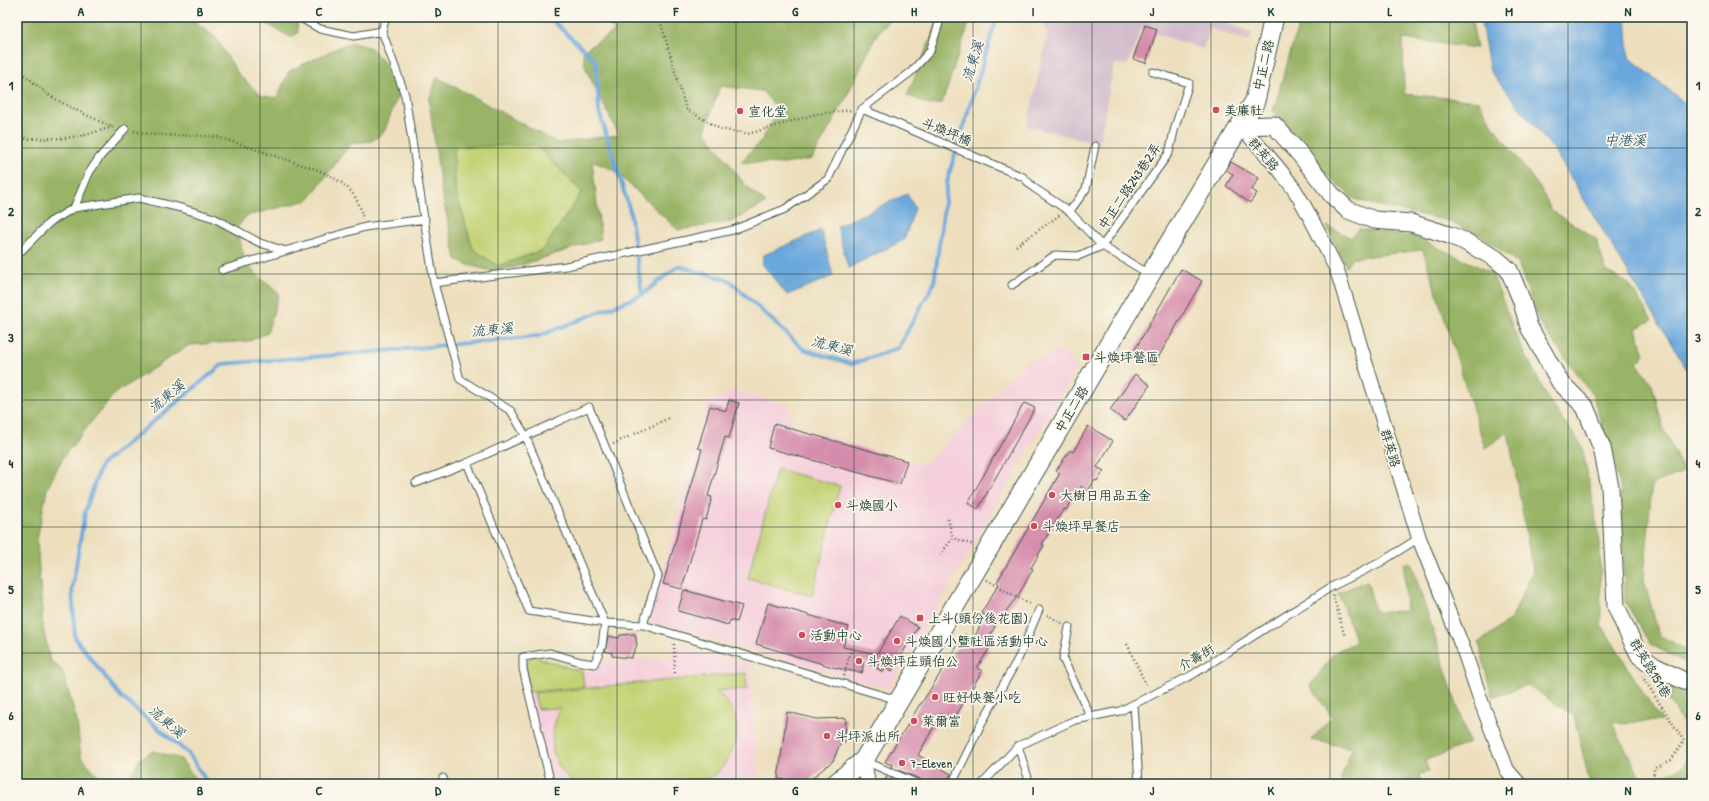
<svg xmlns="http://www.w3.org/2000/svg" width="1709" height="801" font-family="'Patrick Hand','LXGW WenKai TC',sans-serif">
<rect width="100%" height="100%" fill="#fbf7ec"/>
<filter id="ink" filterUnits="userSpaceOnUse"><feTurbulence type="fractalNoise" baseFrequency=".025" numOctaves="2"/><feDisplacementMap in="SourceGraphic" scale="8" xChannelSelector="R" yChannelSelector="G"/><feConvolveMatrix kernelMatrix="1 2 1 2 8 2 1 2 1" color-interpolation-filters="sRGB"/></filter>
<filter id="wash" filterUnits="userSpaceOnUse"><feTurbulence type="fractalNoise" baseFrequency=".012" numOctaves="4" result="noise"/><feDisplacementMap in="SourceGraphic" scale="16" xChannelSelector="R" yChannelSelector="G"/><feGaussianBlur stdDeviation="0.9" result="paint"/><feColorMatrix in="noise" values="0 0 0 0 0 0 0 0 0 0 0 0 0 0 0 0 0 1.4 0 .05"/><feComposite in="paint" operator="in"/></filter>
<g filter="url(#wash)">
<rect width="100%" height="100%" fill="#eddfbe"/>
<!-- built -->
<path fill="#f5cfdb" d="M1061,350L1077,367L889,689L649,621L707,402L733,391L788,405L794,427L925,465L1025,362Z
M670,644L750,664L758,779L723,784H554L529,692L584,687L582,672L593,670L601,661L669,658Z"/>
<!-- industrial -->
<path fill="#d1bdcc" d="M1044,17H1142L1145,19L1158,17H1211L1252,33L1249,42L1210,28L1203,49L1141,29L1128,65L1114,64L1099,144L1027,126L1048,33L1042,25Z"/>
<!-- green -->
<path fill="#c2d275" stroke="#708854" d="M535,145L582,192L543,250L498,266L473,249L455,189L454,146Z
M777,469L840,486L812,596L748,578Z
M532,656L582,672L584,687L529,692L525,664Z
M746,673L747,689L716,691C731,703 739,719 736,739C735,748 723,769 715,775C710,779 701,779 694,780C655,785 615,784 575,784C548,762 548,738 560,708L538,709L534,693Z"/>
<!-- forest -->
<path fill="#99b466" stroke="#5c784d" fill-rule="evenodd" d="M17,17H187L215,37L239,75L262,96L277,98L289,71L350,42L371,48L396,76L397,98L384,132L372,141L351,143L308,200L246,216L237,228L246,265L279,294L267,333L249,341L189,345L114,394L63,457L47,489L37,540L43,627L50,660L62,670L77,721L81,757L106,784H17Z
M253,17H294L297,20L298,33L291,37Z
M602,17H893L877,34L843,104L812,159L785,164L741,162L762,140L779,110L762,91L720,86L705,131L745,185L766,203L731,222L678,230L614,170L592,161L601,239L515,267L492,271L468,265L456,259L441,189L429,100L437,77L557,143L619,135L585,67L583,51L615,31ZM535,145L582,192L543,250L498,266L473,249L455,189L454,147Z
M940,17H971L942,103L930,105L907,95Z
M1299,17H1471L1477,48L1403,39L1404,94L1479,101L1493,126L1540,188L1551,210L1596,239L1606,271L1629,284L1652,320L1636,329L1645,354L1637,363L1652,384L1663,428L1684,472L1652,484L1644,580L1659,635L1692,653V666L1650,644L1625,601L1620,485L1593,396L1540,324L1518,263L1481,235L1445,220L1388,208L1354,199L1323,171L1273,111L1298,27Z
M1327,226L1351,238L1358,229L1415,237L1492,273L1515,333L1548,399L1582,446L1600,542L1601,624L1661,721L1612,723L1644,784H1590L1574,716L1528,685L1492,697L1479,643L1512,618L1533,570L1508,432L1485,448L1423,250L1352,258L1346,266Z
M1411,562L1469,743L1425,761L1429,772L1419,774L1421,784H1341V778L1352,748L1311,740L1332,717L1310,686L1335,652L1356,642L1338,593L1367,581L1376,612L1406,611L1404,564Z
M1660,684L1692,692V738Z
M153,751L181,759L194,777L193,784H108L128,779L140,759Z
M1692,752V784H1665V775L1683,767Z"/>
<!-- water -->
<path fill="#6ba7dc" stroke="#457288" d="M1480,17H1626L1629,57L1692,109V378L1554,150L1490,71Z
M907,194L915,208L904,240L848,268L837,226Z
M821,230L833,276L787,295L762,264L764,255Z"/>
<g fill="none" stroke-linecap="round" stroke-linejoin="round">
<!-- stream -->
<path stroke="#6ba7dc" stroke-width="4" d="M549,17L596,61L599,111L630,211L642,295
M208,784L189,754L121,697L75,638L72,589L85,512L101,465L223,364L386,351L539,336L642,295L678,266L729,280L803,349L852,364L898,348L934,283L948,177L997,17"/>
</g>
<g id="blocks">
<!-- building -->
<path fill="#d58bab" d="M1145,25L1157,29L1146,63L1133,59Z
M1231,162L1259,178L1252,190L1257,193L1250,203L1226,186L1233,174L1226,170Z
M1181,269L1202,281L1154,365L1133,353Z
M1135,374L1150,385L1125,421L1110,410Z
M729,400L739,403L729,438L725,437L708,496L712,497L706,520L702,519L682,589L663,584L702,449L698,448L710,406L726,411Z
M1024,403L1035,408L978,509L968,503Z
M774,424L907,461L900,484L768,448Z
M1088,426L1113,441L1097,467L1104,471L1097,481L1095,480L1088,491L1081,486L1066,510L1064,509L1042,544L1044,545L1031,568L1033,569L1019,594L997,623L984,646L989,649L977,668L982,671L953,721L941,714L918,755L951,774L947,784H923L920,779L891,767L892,765L885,762L920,704H921L965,634L973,639L986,616L981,613L999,584L997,582L1060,473L1056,471L1070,450L1073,452Z
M684,590L742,606L737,622L730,620L728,625L678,611Z
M768,603L849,627L843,647L877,654L900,616L918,627L892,671L885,667L883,672L864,661L862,673L836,668L756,644Z
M635,634L637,645L631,658L612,656V653L605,651L608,636L619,638L620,635Z
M787,712L817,719L846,718L845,743L840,744L833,761L806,783L778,779Z
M887,776L905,784H884Z"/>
</g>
</g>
<g filter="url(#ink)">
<use href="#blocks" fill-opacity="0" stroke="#3e5549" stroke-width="1"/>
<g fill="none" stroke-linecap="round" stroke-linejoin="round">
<!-- service casing -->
<g stroke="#3e5549" stroke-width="9">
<path id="service" d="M299,17L320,29L354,36L382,31
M386,17L382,31L405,95L434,283L460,379L511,411L525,435L605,623L602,646L594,664L581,662L550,653L523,657V669L551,784
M862,109L1023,177L1034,188L1070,212L1102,246L1149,274
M74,208L89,173L99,158L125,129
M1070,211L1086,189L1095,146
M17,255L50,222L74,208L139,198L181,208L214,218L260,243L286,251
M222,270L365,227L425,219
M434,283L566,266L733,230L785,209L828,179L862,109L911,72L930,51L941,17
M1012,285L1055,255L1078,256L1102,246L1169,153L1175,127L1189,83L1153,72
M467,463L529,611L605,623L643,625L898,700
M416,483L467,463L589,407L658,576L643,625
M1069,627L1063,659L1091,717
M1134,704L1139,784
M1018,746L1030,784
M865,761L918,784
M443,778L445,784
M952,784L981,724L1019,657L1039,610
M982,784L1018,746L1075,720L1120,711L1192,675L1331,587L1381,562L1419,538"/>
</g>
<!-- minor casing -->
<g stroke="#3e5549" stroke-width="16">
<path id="minor" d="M1240,126C1259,146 1278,166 1294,189C1310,214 1323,243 1337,270L1419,538L1464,651L1482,704L1507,770L1519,784
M864,760L868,784"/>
</g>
<!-- tertiary casing -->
<g stroke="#3e5549" stroke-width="19">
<path id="tertiary" d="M1240,126L1274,125L1299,153L1332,195L1348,210L1374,220L1411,223L1449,235L1464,241L1495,258L1509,270L1521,299L1529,327L1560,382L1585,407L1602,448L1610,487L1616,606L1628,633L1640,656L1654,666L1684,681L1692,682"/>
</g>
<!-- secondary casing -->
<g stroke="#3e5549" stroke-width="21">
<path id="secondary" d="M835,784L864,760L1150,275L1255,101L1274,17"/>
</g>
<!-- path -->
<path stroke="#3e5549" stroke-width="2.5" stroke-dasharray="1 3" stroke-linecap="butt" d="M659,17L686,109L720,129L748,134L816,114L852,110
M17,71C30,77 38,88 50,96C70,108 91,117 112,127
M134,131C161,138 190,134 218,137L321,171C345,183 358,192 363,219
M17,139L65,138L85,135L113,127
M1016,246L1060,215
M613,444L669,418
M948,519L953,538
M940,555L953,538L974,545
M987,580L1031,605
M1333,595L1345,637
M1047,615L1062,623
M674,644L675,675
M1127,644L1147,687
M844,676L852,645
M1642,676L1684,741L1671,760L1654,769L1653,784"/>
<!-- service -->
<use href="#service" stroke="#fff" stroke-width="7"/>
<!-- minor -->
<use href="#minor" stroke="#fff" stroke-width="14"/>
<!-- tertiary -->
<use href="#tertiary" stroke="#fff" stroke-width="17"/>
<!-- secondary -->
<use href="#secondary" stroke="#fff" stroke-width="19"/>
</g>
</g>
<!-- grid -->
<path fill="none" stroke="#1f3d34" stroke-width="1" stroke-opacity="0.55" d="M141,17V784M260,17V784M379,17V784M498,17V784M617,17V784M736,17V784M854,17V784M973,17V784M1092,17V784M1211,17V784M1330,17V784M1449,17V784M1568,17V784M17,148H1692M17,274H1692M17,400H1692M17,527H1692M17,653H1692"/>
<!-- markers -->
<g fill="#d1495b" stroke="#fbf7ec" stroke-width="1.5">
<circle cx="1216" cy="110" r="4"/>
<circle cx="740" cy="111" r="4"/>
<rect x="1082" y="353" width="8" height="8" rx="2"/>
<circle cx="1052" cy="495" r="4"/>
<circle cx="838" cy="505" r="4"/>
<circle cx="1034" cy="526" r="4"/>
<rect x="916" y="614" width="8" height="8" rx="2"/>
<circle cx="802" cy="635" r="4"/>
<circle cx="897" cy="641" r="4"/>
<circle cx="859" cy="661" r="4"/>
<circle cx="935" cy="697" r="4"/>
<circle cx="914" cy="721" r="4"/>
<circle cx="827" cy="736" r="4"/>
<circle cx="902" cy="763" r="4"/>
</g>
<g text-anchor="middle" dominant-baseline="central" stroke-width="3.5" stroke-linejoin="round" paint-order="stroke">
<!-- street labels -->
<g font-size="13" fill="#1f3d34" stroke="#fbf7ec">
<text transform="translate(1263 65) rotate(-77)">中正二路</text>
<text transform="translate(947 131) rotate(23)">斗煥坪橋</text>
<text transform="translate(1264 154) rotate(49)">群英路</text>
<text transform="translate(1129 186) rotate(-56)">中正二路243巷2弄</text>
<text transform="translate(1071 409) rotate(-59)">中正二路</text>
<text transform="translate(1391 448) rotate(73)">群英路</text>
<text transform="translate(1196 657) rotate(-31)">介壽街</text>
<text transform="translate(1651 668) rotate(59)">群英路151巷</text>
</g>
<!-- poi labels -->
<g font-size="13" fill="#1f3d34" stroke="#fbf7ec" text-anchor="start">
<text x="1224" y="110">美廉社</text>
<text x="748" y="111">宣化堂</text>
<text x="1094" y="357">斗煥坪營區</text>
<text x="1060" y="495">大樹日用品五金</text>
<text x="846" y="505">斗煥國小</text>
<text x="1042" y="526">斗煥坪早餐店</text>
<text x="928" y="618">上斗(頭份後花園)</text>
<text x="810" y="635">活動中心</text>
<text x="905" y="641">斗煥國小暨社區活動中心</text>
<text x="867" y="661">斗煥坪庄頭伯公</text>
<text x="943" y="697">旺好快餐小吃</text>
<text x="922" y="721">萊爾富</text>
<text x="835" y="736">斗坪派出所</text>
<text x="910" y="763">7-Eleven</text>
</g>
<!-- water labels -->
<g font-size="14" font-style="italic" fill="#365d66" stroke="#fbf7ec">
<text transform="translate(972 61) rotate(-73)">流東溪</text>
<text x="1625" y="139">中港溪</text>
<text transform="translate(492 329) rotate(-5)">流東溪</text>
<text transform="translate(832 345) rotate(15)">流東溪</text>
<text transform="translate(166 396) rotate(-40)">流東溪</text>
<text transform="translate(167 721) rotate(40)">流東溪</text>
</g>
</g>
<!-- margin -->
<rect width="1709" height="801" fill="none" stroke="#fbf7ec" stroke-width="44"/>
<rect x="22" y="22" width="1665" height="757" fill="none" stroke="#1f3d34" stroke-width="1.5"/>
<g font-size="13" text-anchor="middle" font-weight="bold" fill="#1f3d34">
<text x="81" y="16">A</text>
<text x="200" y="16">B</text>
<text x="319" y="16">C</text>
<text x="438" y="16">D</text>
<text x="557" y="16">E</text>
<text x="676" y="16">F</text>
<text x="795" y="16">G</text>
<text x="914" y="16">H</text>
<text x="1033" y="16">I</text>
<text x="1152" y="16">J</text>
<text x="1271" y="16">K</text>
<text x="1390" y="16">L</text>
<text x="1509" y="16">M</text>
<text x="1628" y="16">N</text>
<text x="11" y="90">1</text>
<text x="1698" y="90">1</text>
<text x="11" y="216">2</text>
<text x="1698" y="216">2</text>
<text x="11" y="342">3</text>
<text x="1698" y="342">3</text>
<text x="11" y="468">4</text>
<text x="1698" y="468">4</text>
<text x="11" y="594">5</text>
<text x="1698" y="594">5</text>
<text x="11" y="720">6</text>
<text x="1698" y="720">6</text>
<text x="81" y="795">A</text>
<text x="200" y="795">B</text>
<text x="319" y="795">C</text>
<text x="438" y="795">D</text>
<text x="557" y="795">E</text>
<text x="676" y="795">F</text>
<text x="795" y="795">G</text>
<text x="914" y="795">H</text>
<text x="1033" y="795">I</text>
<text x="1152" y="795">J</text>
<text x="1271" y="795">K</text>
<text x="1390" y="795">L</text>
<text x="1509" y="795">M</text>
<text x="1628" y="795">N</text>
</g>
</svg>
